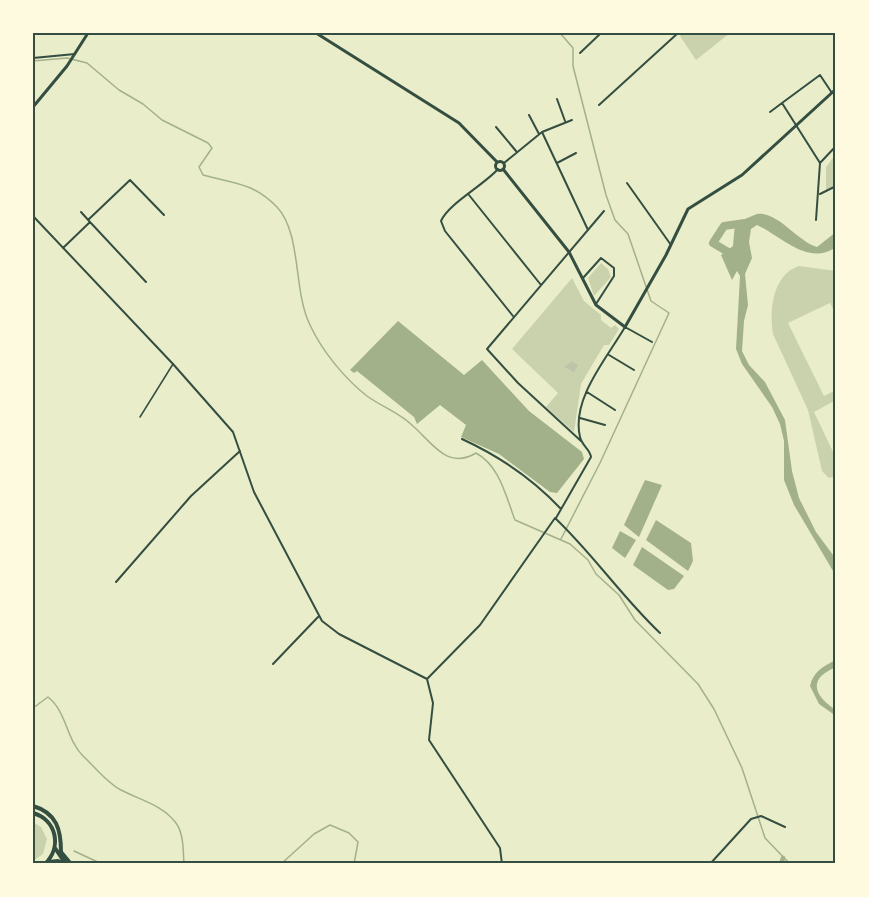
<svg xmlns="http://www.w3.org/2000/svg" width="869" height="897" font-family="'PT Sans',sans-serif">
<rect width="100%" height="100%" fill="#e9edc9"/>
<!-- green -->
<path fill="#cad2ad" d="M683,33H730L696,60L680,36Z
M836,154V184L826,190V167Z
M601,263L608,269L611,277L594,296L588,278Z
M799,266L836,271V314L830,303L788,323L824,396L834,391L836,400L814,412L836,458V476L829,478L822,471L808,410L773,334C769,310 773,274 799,266Z
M572,278L584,301L601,315V320L611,328L615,325L619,329L609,345H604L581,384L574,432L546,407L558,393L512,349Z
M33,822L41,827L47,839L43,854L33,861Z"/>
<!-- water -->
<path fill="#a3b18a" d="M757,214C778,211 797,241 817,247L836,232V247C809,267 781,236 757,225L751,229L749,242L752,258L745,274L748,305L744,321L742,351L749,365L765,382L785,420L792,471L799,498L816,532L836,559V576L794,505L784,480V441L780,424L772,407L742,364L736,349L740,276L737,271L732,280L721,255L733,246L735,223Z
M398,321L464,375L482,360L529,411L582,452L584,459L557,493L550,492L499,454L461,437L466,425L440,405L417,424L414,417L357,371L354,373L350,370Z
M645,480L662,485L639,537L624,525Z
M656,520L691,543L693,561L688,571L646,540Z
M620,531L636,540L625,558L612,548Z
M642,547L684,576L674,589L668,590L633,565Z
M836,660V667C807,679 814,696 836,710V716L819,704L810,686C813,672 823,666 836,660Z"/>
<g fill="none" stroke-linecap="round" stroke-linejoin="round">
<!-- stream -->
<path stroke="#a3b18a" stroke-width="1.5" d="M560,33L573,48V66L606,195L615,220L628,234L651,301L669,313L600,463L561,539
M33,61L67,58L87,63L119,90L143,104L162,120L208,143L212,148L199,167L203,175C235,184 252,182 277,207C302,234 293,291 310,325C322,351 345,379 367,396C382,407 400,413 413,426C434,445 448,470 476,453C500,466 506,497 515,520L570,544L588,560L596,574L619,595L635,620L698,684L714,709L742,768L765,838L790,864
M33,708L48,697C67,712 66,739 83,756C95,767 107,783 121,790C140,800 163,805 176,823C184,834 183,851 184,864
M74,851L102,864
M281,864L314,834L330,825L349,833L358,842L354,864"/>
<!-- canal -->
<path stroke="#a3b18a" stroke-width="4.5" d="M781,864L783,858"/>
<!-- river -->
<path stroke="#a3b18a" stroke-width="8" d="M733,255L713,243L724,226L745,223"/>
</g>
<!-- building -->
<path fill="#bcc5a7" d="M572,361L578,365L574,372L564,367Z"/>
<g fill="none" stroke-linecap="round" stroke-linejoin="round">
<!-- service -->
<path stroke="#344e41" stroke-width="1.5" d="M140,417L173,364"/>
<!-- minor -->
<path stroke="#344e41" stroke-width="2" d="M580,53L601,33
M33,58L75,54
M557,99L565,121
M599,105L678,33
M770,112L782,103
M529,115L539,134
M496,127L516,151
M542,132L588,230
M504,163L542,132L572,120
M557,163L576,153
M820,163L836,146
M498,169C484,185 448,204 441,221L445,231L513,316
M627,183L671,245
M820,194L836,186
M469,195L541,285
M33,216L173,364L233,432L254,492L322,621L339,634L427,679L433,703L429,740L500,848L502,864
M88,220L130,180L164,215
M816,220L820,163L782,103L820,75L832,93
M90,222L146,282
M63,248L90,222L81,212
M583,278L601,258L614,268V276L596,304
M609,355L634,370
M587,392L615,410
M580,418L605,425
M462,439C501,457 532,478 561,509
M581,441L518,383L487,349L604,211
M556,518L591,457C590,449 582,446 580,437C571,399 607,358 625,327L652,342
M116,582L191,496L240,451
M273,664L318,617
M427,679L480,625L555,518C593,554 622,597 660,633
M385,863L387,864
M710,864L751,819L761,816L785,827"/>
<!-- tertiary -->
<path stroke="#344e41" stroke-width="3" d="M316,33L459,123L497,162
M33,107L67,66L88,33
M495.5 166a4.5 4.5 0 1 1 9 0a4.5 4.5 0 1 1-9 0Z
M503,169L569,252L596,305L625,327L666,255L688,209L742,175L836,89"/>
<!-- primary -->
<path stroke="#344e41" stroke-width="4" d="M33,806C57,813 61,830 61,852L71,864
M33,813C57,820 62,847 45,864
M55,848L65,863
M49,862L58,861L65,864"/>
</g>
<!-- border -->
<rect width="869" height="897" fill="none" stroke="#fefae0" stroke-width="69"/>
<rect x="34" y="34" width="800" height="828" fill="none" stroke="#344e41" stroke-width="2"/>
</svg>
